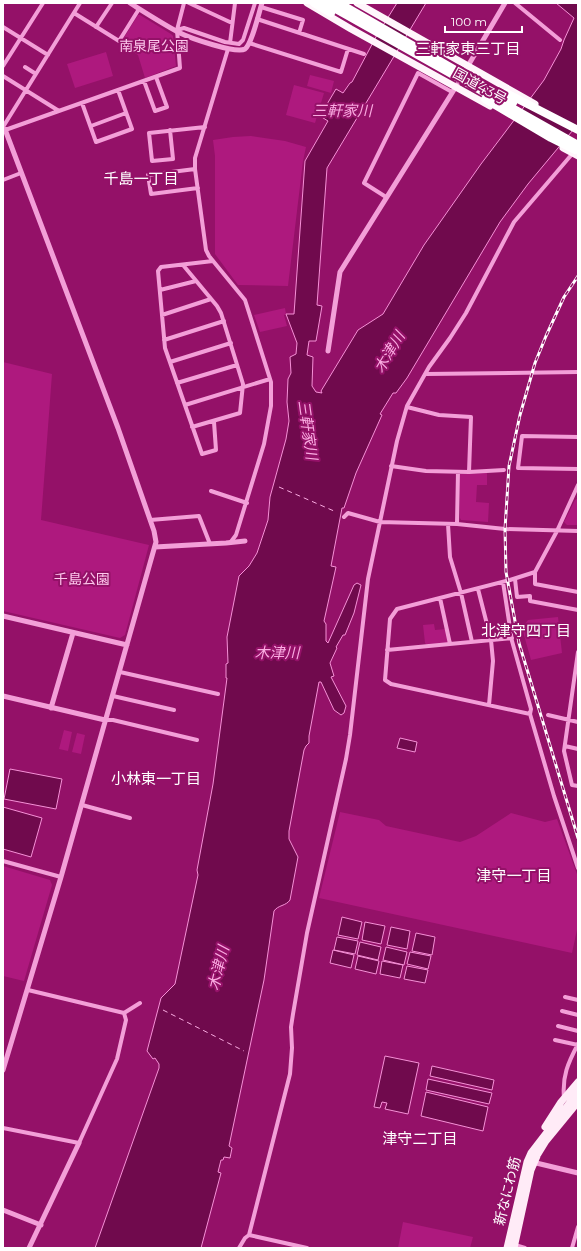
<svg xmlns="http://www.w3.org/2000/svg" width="581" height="1251" font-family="Montserrat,'Noto Sans JP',sans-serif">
<rect width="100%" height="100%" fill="#941168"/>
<!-- green -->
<path fill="#ae197e" d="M138,15H140L171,34L173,36L176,66L145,78L138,55L120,44Z
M106,52L113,76L75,88L67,64Z
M310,75L334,81L331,93L307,86Z
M294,85L324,93L315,123L286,115Z
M251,136L285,141L306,147L303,161L288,286L238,285L215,254V156L213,140L233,137Z
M285,308L286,314L284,315L287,326L260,332L254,315Z
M3,362L52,374L41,520L149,545L125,635L120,638L3,611Z
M487,473V485H477L476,502L489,503L488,522L461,520L460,518V474Z
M578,498V525H567L564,522L575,500Z
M558,617L562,653L531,660L522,628L528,620Z
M434,624L435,630L446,629L449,643L427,645L425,643L423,625Z
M64,730L72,732L68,751L59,749Z
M77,733L85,735L81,754L72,752Z
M340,812L379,820L386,826L460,842L476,836L511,813L545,822L557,819L578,877V925L572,953L319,898Z
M3,866L50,880L52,885L24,981L3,976Z
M403,1222L473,1237L470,1248H398Z"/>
<!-- water -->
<path fill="#700a4d" stroke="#f691d7" d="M397,3H426L327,168L317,305L322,306L316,341H309L307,355L313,357L312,386L316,392L322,393L321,391L358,330L383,314L424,245L481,164L506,131L544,80L561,49L564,40L574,18L556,3H578V124L528,184L500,222L407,378L396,393H393L380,414L382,415L356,473L344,508H342L331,566L336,567L324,621L326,624V641L328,643L354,585L357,583L361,585L354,613L345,635H343L336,647L337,648L330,663L334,676L331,677L346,706L344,713L341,715L334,710L321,682H319L309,736V743L306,746L304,750L289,831V839L298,857L290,900C286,906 278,905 274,911L264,980L229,1146L232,1148L230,1158L224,1157L223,1160H221L218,1172L221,1173L201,1248H95L159,1068V1064L155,1058L153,1059L147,1051L161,998L175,984L198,875L197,870L213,784L227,678H226V664L228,663L227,637L239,576L249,566L257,553L268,520L270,497L286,439L289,421L287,402L288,379L291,373L290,357L296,354L297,343L286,314H294L305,161L328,121L320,116L336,89L343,93L350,83L352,82L377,35Z
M400,738L417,742L415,752L397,748Z
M10,769L62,779L56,809L4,799Z
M3,807L42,818L31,857L3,849Z
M342,917L362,922L358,939L338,935Z
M365,922L385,926L381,944L362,940Z
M391,927L410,931L407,949L387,945Z
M416,933L435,937L432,955L412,951Z
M337,937L358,941L355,954L334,950Z
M360,942L381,947L378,960L357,955Z
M386,947L407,952L404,965L383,960Z
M333,950L354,955L351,968L330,963Z
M410,952L431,956L428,969L407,964Z
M358,956L379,961L376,974L355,969Z
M382,961L403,965L400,978L380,974Z
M407,966L428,970L425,983L404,979Z
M385,1056L419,1063L408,1114L385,1109L387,1103L382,1102L380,1108L374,1107Z
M432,1066L494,1080L492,1090L430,1076Z
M428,1079L492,1093L489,1104L426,1090Z
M426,1092L488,1107L483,1131L421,1116Z"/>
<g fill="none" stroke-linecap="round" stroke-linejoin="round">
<!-- ferry -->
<path stroke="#faabe1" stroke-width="1" stroke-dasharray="5 4" stroke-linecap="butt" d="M279,487L334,511
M163,1010L244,1051"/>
<!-- minor -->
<path stroke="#f39fd8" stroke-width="4" d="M189,3L232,23
M515,3L560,40
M261,7L303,20L299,33
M74,13L119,41L139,9
M257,19L364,54
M3,27L48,55
M96,27L112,3
M177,30L184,28L225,42L239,44L243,40L255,3
M230,43L235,3
M249,43L341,72L348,49
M228,49L195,158V169L206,250L209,256L245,300L271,382V406L264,444L236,535L230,543
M3,66L43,3
M25,67L36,74
M3,76L59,111
M144,81L155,111L167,107L156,77
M82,103L96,142L132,129L118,90
M91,126L126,113
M3,127L80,3
M3,129H8L180,68L177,30L184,3
M170,130L173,159L152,161L149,133L205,127
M195,169L148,175L151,194L198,188
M3,180L21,173
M386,197L364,183L418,73L452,92
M213,261L161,267L158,271L165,348L202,454L216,450L214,422
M183,265L217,306L221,313L243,384L240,413L192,427
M160,290L196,281
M162,315L211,299
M164,340L224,321
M170,362L231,343
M426,374L578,372
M177,383L237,365
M185,405L270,379
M407,407L439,415L471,417L469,472
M578,437L522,436L518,468L578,469
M391,466L426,471L469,472L504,470
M211,491L247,503
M344,517L348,513L380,522L457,524L505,529L578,531
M150,520L199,516L210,544
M448,524L450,557L461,593L472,642
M457,524L458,472
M535,572V584L578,592
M515,579L517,597L530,596V601L578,610
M503,582L512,641L531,709L530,714L554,796L578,868
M478,589L491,640L493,661L489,705
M440,598L450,644
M387,650L512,638
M578,652L564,751L572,785L578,786
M120,672L218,694
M113,696L174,710
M530,714L391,684L385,680L390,619L397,609L510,580L535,572L557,531L578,485
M548,715L578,722
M105,720H113L197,740
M565,746L578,749
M82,805L130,818
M3,861L61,877
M28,990L124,1013L140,1003
M565,997L578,1000
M562,1011L578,1015
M558,1026L578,1031
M555,1040L578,1045
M564,1098C562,1076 568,1063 578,1044
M3,1128L79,1143L117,1059L126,1020L124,1013
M515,1245L525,1248
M239,1248L245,1238L249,1235
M307,1248L249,1235L290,1074L292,1048L291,1027L293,1014L307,933L346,759L350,735L368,579L397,441L407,406L429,367L450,338L466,313L514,222L573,153
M572,1248L578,1227"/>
<!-- tertiary -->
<path stroke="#f39fd8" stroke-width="5" d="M130,3C146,13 163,24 180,33C190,38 236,54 245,49C252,44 259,12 262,3
M462,76L505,3
M3,130L6,132L118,428L154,531L156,542L61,877L3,1070
M328,351L340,272L457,85
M155,547L226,543L245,541
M3,616L127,645
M3,696L105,720
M51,708L73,633
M532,1162L578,1173
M3,1210L41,1225
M29,1248L79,1143"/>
<!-- primary -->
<path stroke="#ffebf7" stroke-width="7" d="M545,1127L561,1102L578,1082
M538,1154L546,1141L578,1102
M507,1248L527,1162L531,1153L578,1092
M514,1248L531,1170L537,1156L539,1144"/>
<!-- trunk -->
<path stroke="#fff5fb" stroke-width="7" d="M307,3L351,29L490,106
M357,3L535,104
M563,148L578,156"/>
<!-- motorway -->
<path stroke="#fff" stroke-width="8" d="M314,3L331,13
M325,3L578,145
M339,3L513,103
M506,93L578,130
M485,99L551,138L575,150"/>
<!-- rail casing -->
<g stroke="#fff" stroke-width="3">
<path id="rail" d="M578,276L564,297L546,336L535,363L520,415L509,466L505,529L506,572L519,643L578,838"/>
</g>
<!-- rail -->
<use href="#rail" stroke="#941168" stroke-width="1.5" stroke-dasharray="4.5" stroke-linecap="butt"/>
</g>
<g text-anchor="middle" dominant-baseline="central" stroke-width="4" stroke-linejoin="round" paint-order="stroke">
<!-- park labels -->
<g font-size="14" fill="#fdc7ec" stroke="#941168">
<text x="154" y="46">南泉尾公園</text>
<text x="82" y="579">千島公園</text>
</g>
<!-- street labels -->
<g font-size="14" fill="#fff" stroke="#941168">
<text transform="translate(480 86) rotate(29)">国道43号</text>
<text transform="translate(507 1191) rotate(-76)">新なにわ筋</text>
</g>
<!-- neighbourhood labels -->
<g font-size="15" fill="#fff" stroke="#941168">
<text x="468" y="48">三軒家東三丁目</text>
<text x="141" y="178">千島一丁目</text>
<text x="526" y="630">北津守四丁目</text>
<text x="156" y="778">小林東一丁目</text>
<text x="514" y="875">津守一丁目</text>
<text x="420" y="1138">津守二丁目</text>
</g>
<!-- water labels -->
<g font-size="15" font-style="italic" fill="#faabe1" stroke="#941168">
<text x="342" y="110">三軒家川</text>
<text transform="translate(389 352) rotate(-59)">木津川</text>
<text transform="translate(308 430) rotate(82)">三軒家川</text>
<text x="277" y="652">木津川</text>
<text transform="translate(218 968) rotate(-76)">木津川</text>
</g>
</g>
<!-- border -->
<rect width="581" height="1251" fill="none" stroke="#ffffff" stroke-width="8"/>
<!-- scale -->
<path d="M445 26v6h77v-6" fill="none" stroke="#ffffff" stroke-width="2"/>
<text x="451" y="26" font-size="12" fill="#ffffff" stroke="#941168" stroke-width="3" paint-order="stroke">100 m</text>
</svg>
